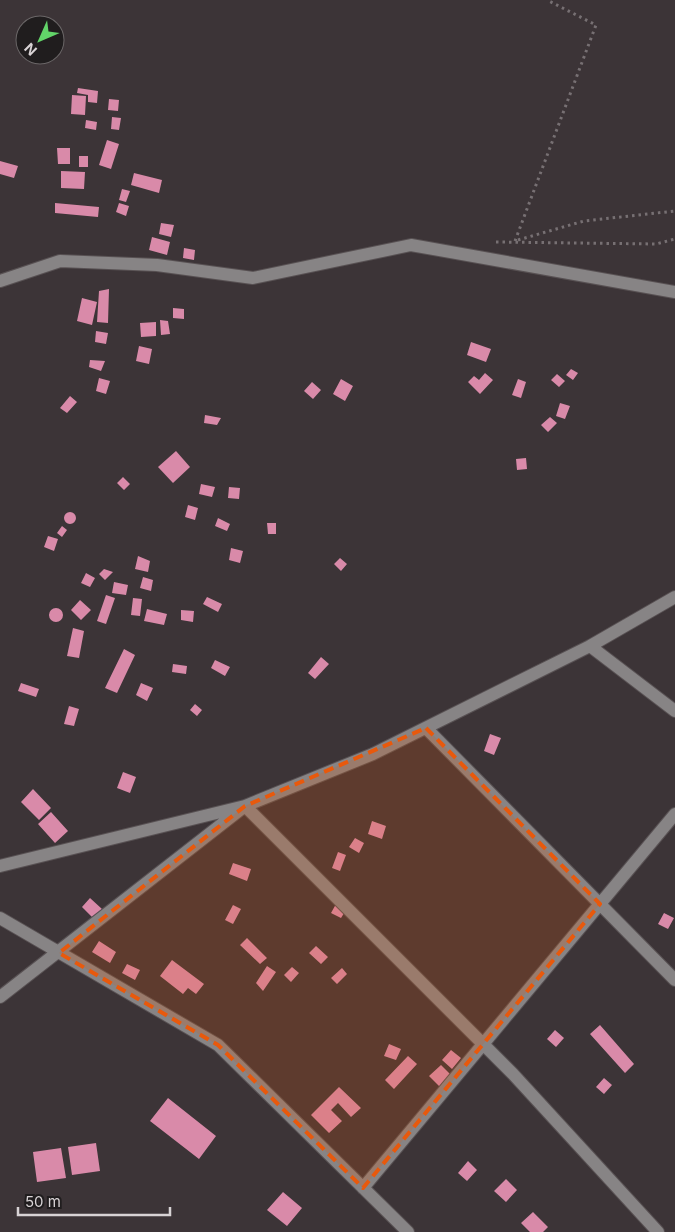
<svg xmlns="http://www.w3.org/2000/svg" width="675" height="1232" font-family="Inter,sans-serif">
<rect width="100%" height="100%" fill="#3c3437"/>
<!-- building -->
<path fill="#d98aa9" d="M78,88L98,91L97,103L88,102V95L77,93Z
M72,95L86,96L85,115L71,114Z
M109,99L119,100L118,111L108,110Z
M112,117L121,118L119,130L111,129Z
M86,120L97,122L96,130L85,128Z
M107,140L119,144L111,169L99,165Z
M57,148H70V164H58Z
M79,156H88V167H79Z
M0,161L18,166L14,178L0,174Z
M61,171L85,172L84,189L61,188Z
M134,173L162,180L159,193L131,185Z
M122,189L130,191L126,202L119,200Z
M55,203L99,207L98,217L55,213Z
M119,203L129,206L126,216L116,212Z
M161,223L174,225L171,237L159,234Z
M152,237L170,242L167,255L149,250Z
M184,248L195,250L194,260L183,258Z
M109,289L108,323L97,322L99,291Z
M82,298L97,302L92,325L77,321Z
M173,308L184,309V319L173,318Z
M160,320L168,321L170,334L161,335Z
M156,322V336L141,337L140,323Z
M96,331L108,333L106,344L95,342Z
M471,342L491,349L486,362L467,355Z
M139,346L152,349L149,364L136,361Z
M90,360L105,361L101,371L89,367Z
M571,369L578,373L573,380L566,375Z
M485,373L493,380L480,394L468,382L474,376L479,380Z
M557,374L565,381L559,387L551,380Z
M99,378L110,381L106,394L96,391Z
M341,379L353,386L345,401L333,394Z
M518,379L526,382L521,398L512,395Z
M312,382L321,390L313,399L304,391Z
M70,396L77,402L67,413L60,408Z
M560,403L570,406L565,419L556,416Z
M205,415L221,418L217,425L204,423Z
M550,417L557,423L548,432L541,425Z
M176,451L190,467L173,483L158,467Z
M526,458L527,469L517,470L516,459Z
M123,477L130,484L124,490L117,483Z
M201,484L215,487L212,497L199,494Z
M229,487L240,488L239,499L228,498Z
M188,505L198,508L195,520L185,517Z
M64 518a6 6 0 1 1 12 0a6 6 0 1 1-12 0Z
M218,518L230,524L227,531L215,526Z
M267,523H276V534H268Z
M62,526L67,530L62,537L57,533Z
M48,536L58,539L54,551L44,547Z
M231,548L243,551L240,563L229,560Z
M138,556L150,561L148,572L135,569Z
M340,558L347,564L341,571L334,564Z
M104,569L113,572L105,580L99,574Z
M86,573L95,578L90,587L81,583Z
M143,577L153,580L151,591L140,588Z
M114,582L128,585L126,595L112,593Z
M106,595L115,598L106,624L97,621Z
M207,597L222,604L218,612L203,604Z
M133,598L142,599L140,616L131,615Z
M80,600L91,610L81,620L71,610Z
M49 615a7 7 0 1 1 14 0a7 7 0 1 1-14 0Z
M147,609L167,614L164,625L144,621Z
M181,610L194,611L193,622L181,620Z
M73,628L84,631L79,658L67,656Z
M124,649L135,655L117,693L105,688Z
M321,657L329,664L315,679L308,673Z
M215,660L230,667L225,676L211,668Z
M173,664L187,666L186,674L172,672Z
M21,683L39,689L36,697L18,691Z
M141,683L153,688L147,701L136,695Z
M195,704L202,710L197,716L190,710Z
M69,706L79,709L74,726L64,724Z
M490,734L501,738L494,755L484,751Z
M123,772L136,777L130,793L117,788Z
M33,789L51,808L39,820L21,802Z
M51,812L68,831L55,843L38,824Z
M372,821L386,826L382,839L368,834Z
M355,838L364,843L359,853L349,847Z
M338,852L346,855L340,871L332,868Z
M233,863L251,869L247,881L229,874Z
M90,898L102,909L93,918L82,907Z
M336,904L346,910L341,918L331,913Z
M233,905L241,909L233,924L225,920Z
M664,913L674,918L668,929L658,924Z
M247,938L267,958L260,964L240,945Z
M99,941L116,952L110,963L92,952Z
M316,946L328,957L321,964L309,953Z
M172,960L204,984L196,994L188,988L183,994L160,976Z
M127,964L140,970L135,980L122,973Z
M267,966L276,972L263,991L256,983Z
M292,967L299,973L291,982L284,975Z
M342,968L347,974L337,984L331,978Z
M600,1025L634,1064L625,1073L590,1034Z
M555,1030L564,1038L556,1047L547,1039Z
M389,1044L401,1049L396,1060L384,1056Z
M451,1050L461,1058L452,1069L442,1060Z
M408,1056L417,1064L394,1089L385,1080Z
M441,1065L459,1083L448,1095L429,1076Z
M604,1078L612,1085L604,1094L596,1087Z
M339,1087L361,1108L351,1117L338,1103L331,1110L342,1121L329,1133L311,1115Z
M168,1098L216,1136L199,1159L150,1121Z
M96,1143L100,1171L72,1175L68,1147Z
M61,1148L66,1178L37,1182L33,1152Z
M468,1161L477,1170L467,1181L458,1173Z
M506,1179L517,1190L506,1202L494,1191Z
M283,1192L302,1208L287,1226L267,1210Z
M533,1212L548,1227L543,1232H530L521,1223Z"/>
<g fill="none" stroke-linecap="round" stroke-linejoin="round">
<!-- minor casing -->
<g stroke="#585153" stroke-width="14">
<path id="minor" d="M0,281L60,261L157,265L253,278L411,245L675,292
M590,646L675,711
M426,728L675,980
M0,866L245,806L513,1074L658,1232
M0,918L218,1045L408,1232
M0,997L245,806L373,754L590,646L675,597
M363,1188L675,814"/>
</g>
<!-- path -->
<path stroke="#777073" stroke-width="3" stroke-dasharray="2.5 4" stroke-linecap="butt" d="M518,240L584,221L675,211
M515,241L596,25L547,0
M496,242L656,244L675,239"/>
<!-- minor -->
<use href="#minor" stroke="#878485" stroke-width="12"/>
</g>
<!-- marked area -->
<path fill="#e8590c" fill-opacity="0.2" stroke="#e8590c" stroke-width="4" stroke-dasharray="10 6" stroke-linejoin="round" d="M426,728L600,904L363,1188L218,1045L59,953L245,806Z"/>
<!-- north arrow -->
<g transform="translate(40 40) rotate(225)"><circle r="24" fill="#201d1e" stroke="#6a6667"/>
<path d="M0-4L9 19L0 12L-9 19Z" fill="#62d469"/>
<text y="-8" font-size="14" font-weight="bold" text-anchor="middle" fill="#d8d3d5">N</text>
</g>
<!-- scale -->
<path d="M18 1207v8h152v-8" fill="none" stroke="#d8d3d5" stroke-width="2.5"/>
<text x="25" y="1207" font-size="15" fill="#d8d3d5" stroke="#201d1e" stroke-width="4" paint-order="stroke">50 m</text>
</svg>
